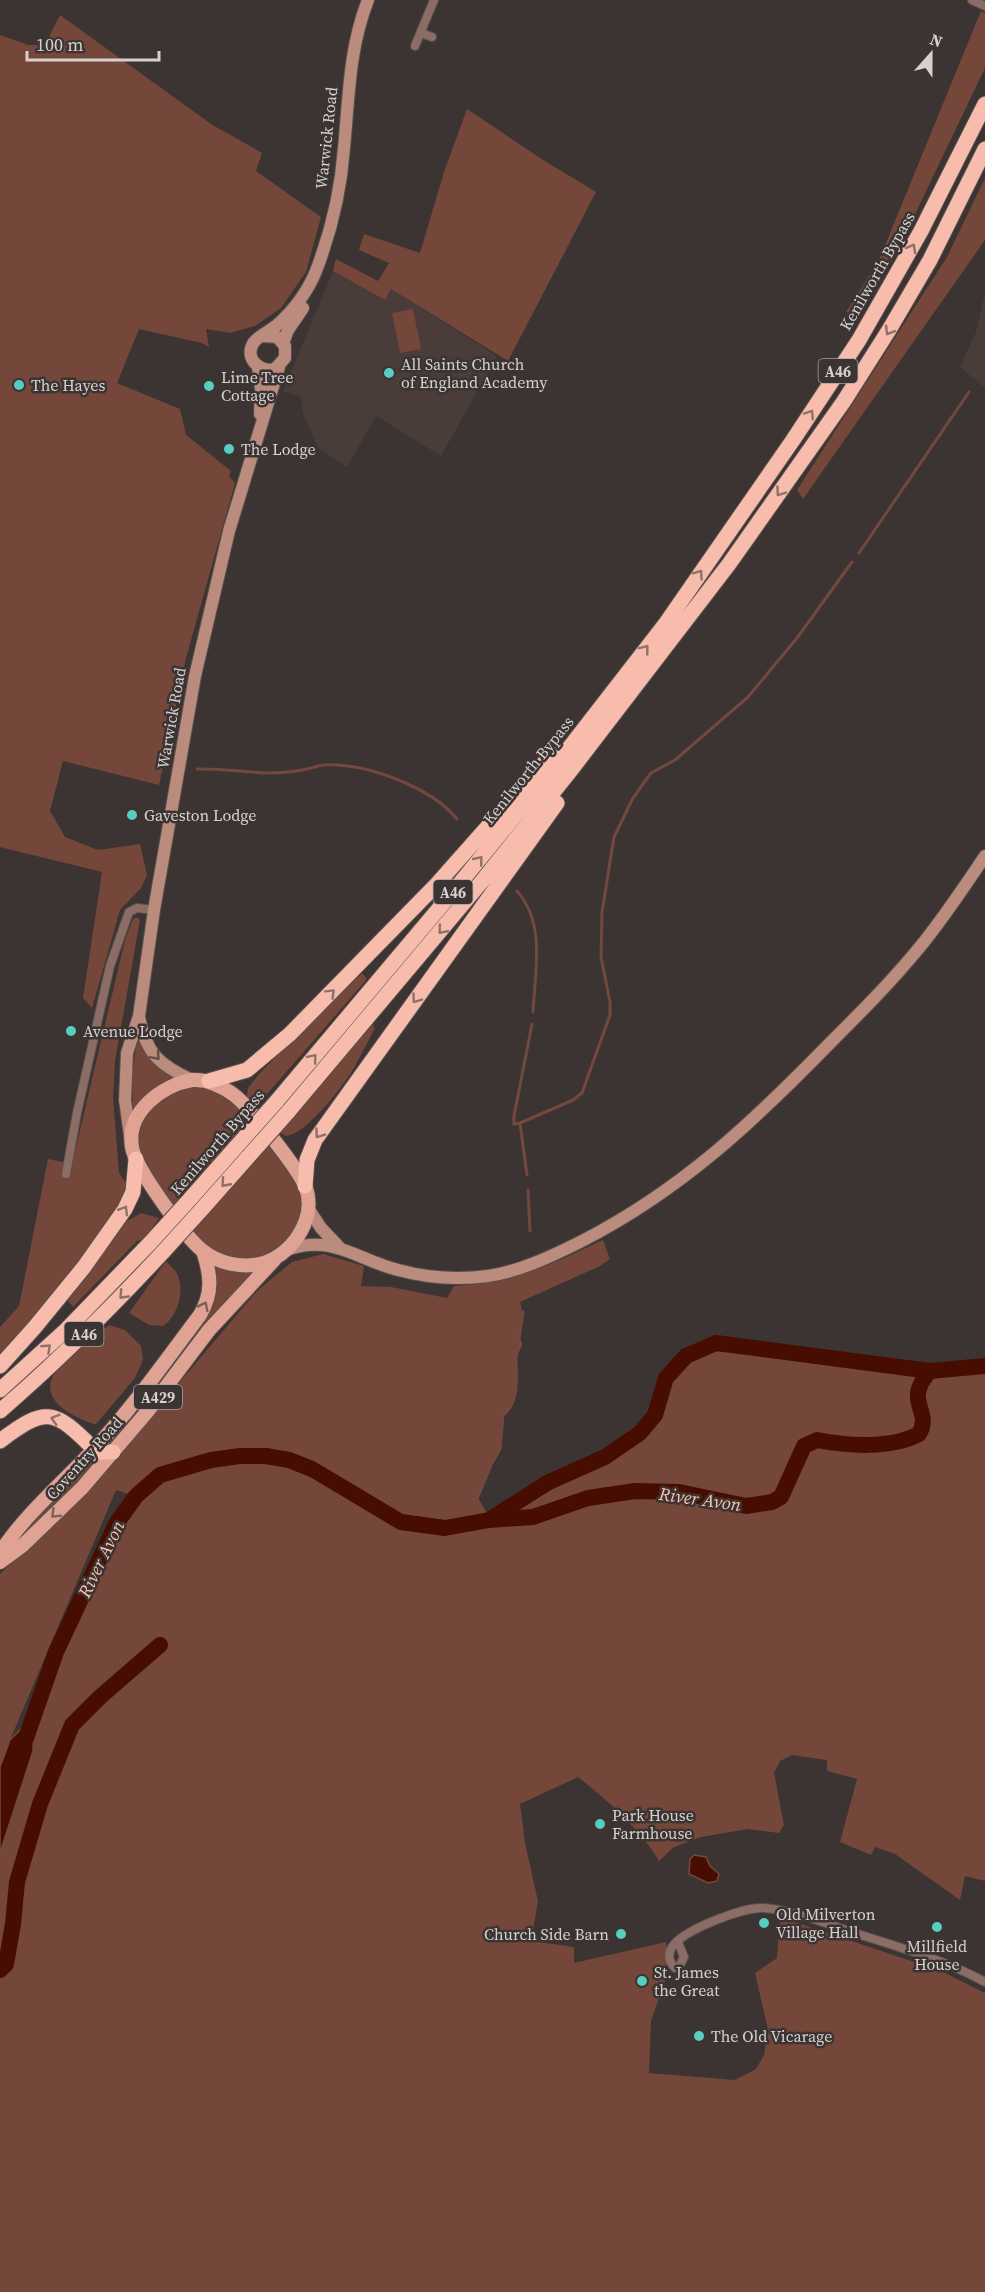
<svg xmlns="http://www.w3.org/2000/svg" width="985" height="2292" font-family="'Source Serif 4',serif">
<rect width="100%" height="100%" fill="#3b3432"/>
<!-- built -->
<path fill="#4a3c38" d="M333,271L385,300L391,289L497,356L441,456L376,416L347,467L318,448L303,413L301,397L283,391Z
M985,293V388L960,367L976,332Z"/>
<!-- green -->
<path fill="#75473b" d="M981,11L985,13V68L895,256L857,316L846,312L879,260Z
M60,15L211,124L262,153L256,171L321,217L306,272L281,308L255,326L230,333L206,329L209,347L202,343L139,329L117,383L180,409L186,435L231,471L229,476L235,483L186,658L159,785L63,761L50,811L65,837L98,850L140,844L147,875L141,888L120,910L92,1008L83,998L102,872L0,847V35L28,45H45Z
M467,109L540,158L596,192L508,361L391,289L385,300L333,271L336,259L378,281L389,263L359,250L364,234L420,253L444,172Z
M985,178V240L803,499L797,490L947,257Z
M413,309L421,349L400,353L392,313Z
M137,917L140,920L115,1061L113,1098L119,1173L127,1185C101,1251 45,1304 0,1357V1327L19,1306L48,1159L72,1164L125,940L133,919Z
M362,973L367,979L255,1108L247,1098L248,1088L260,1073L327,1005Z
M371,1023L375,1028C368,1041 362,1054 355,1066C345,1084 306,1135 286,1136L279,1132Z
M138,1030L175,1077C155,1083 143,1097 133,1114L132,1079Z
M200,1086C236,1093 243,1111 265,1137C274,1148 284,1158 292,1169C306,1190 306,1222 287,1241C284,1245 277,1248 273,1252C258,1263 232,1262 216,1253C201,1243 191,1226 180,1212C166,1196 152,1180 143,1160C127,1120 163,1090 200,1086Z
M141,1213L159,1218L146,1238L137,1241L73,1307L66,1298L127,1221Z
M603,1240L610,1259L600,1266L520,1302C525,1317 516,1333 521,1344C520,1348 516,1352 516,1357C516,1375 520,1403 503,1415L500,1449L491,1465L477,1499L489,1520L547,1483L605,1457L640,1433L655,1415L666,1378L686,1356L716,1343L930,1371L985,1366V1881L965,1876L960,1900L895,1854L875,1847L871,1855L840,1842L857,1779L827,1771V1760L792,1755L780,1761L774,1773L784,1825L779,1833L748,1829L701,1837L674,1847L659,1861C643,1832 604,1797 578,1777L520,1804L525,1843L538,1901L531,1941L574,1947V1963L666,1942V1978L651,2021L649,2073L735,2080L756,2069L764,2055L768,2030L755,1973L777,1958L780,1917L941,1971L985,1993V2292H0V1853L33,1751L34,1716L56,1652L116,1524L135,1496L116,1490L10,1740L0,1767V1574L87,1491L257,1291L292,1262L323,1254L364,1266L361,1286L391,1287L447,1298L454,1286C513,1283 550,1265 603,1240Z
M166,1261C169,1264 173,1268 176,1272C186,1289 178,1316 163,1326L149,1325L129,1313Z
M212,1263L258,1270L198,1333L154,1391L111,1439L196,1329Z
M109,1325L125,1330L141,1346L143,1360L135,1378L96,1424H94C75,1418 40,1402 53,1376C60,1362 95,1337 109,1325Z
M93,1460L94,1464L86,1474L13,1544L12,1542Z"/>
<!-- water -->
<path fill="#480d01" stroke="#72483f" stroke-width="1.5" d="M34,1716L33,1751L0,1853V1767L10,1740Z
M694,1855L706,1857L710,1866L719,1874L717,1881L708,1883L689,1874L690,1859Z"/>
<g fill="none" stroke-linecap="round" stroke-linejoin="round">
<!-- stream -->
<path stroke="#72483f" stroke-width="3" d="M859,553L969,392
M197,769C220,768 243,772 266,773C278,773 295,772 307,769C314,768 317,765 324,765C366,763 431,787 457,819
M517,891C546,924 535,970 533,1012
M520,1123L573,1100L582,1093L610,1015V1002L601,957L602,912L614,837L633,798L651,773L675,760L748,697L797,638L852,562
M527,1175L520,1123L514,1124V1116L532,1024
M528,1190L530,1231
M489,1520L477,1499L491,1465L500,1449L503,1415C520,1403 516,1375 516,1357C516,1352 520,1348 521,1344L519,1339L523,1312"/>
<!-- river -->
<path stroke="#480d01" stroke-width="16" d="M489,1520L547,1483L605,1457L640,1433L655,1415L666,1378L686,1356L716,1343L930,1371L985,1366
M26,1738L56,1652L116,1524L136,1496L160,1475L211,1460L240,1456H266L289,1460L312,1469L401,1522L445,1528L489,1520L533,1517L588,1498L635,1491L679,1492L746,1506L772,1502L781,1497L804,1446L817,1440C848,1446 891,1449 919,1434C933,1410 902,1402 930,1371
M0,1970L6,1964L13,1924L17,1882L40,1804L72,1725L100,1697L160,1645"/>
<!-- street casing -->
<g stroke="#57504e" stroke-width="10">
<path id="street" d="M972,0L985,6
M421,33L432,37
M415,46L434,0
M66,1174L77,1113L110,966L129,912L137,908L154,910
M678,1942L684,1957L679,1967L675,1968C669,1962 667,1955 672,1947C683,1930 743,1907 763,1908C793,1910 824,1923 852,1932C897,1947 943,1959 985,1982"/>
</g>
<!-- secondary casing -->
<g stroke="#57504e" stroke-width="14">
<path id="secondary" d="M263,336L277,337L285,346V358L275,369C260,373 243,358 254,342C259,336 269,331 276,326C293,311 307,293 316,271C331,232 341,189 344,148C349,97 349,48 368,0
M283,343L288,330L303,308
M258,367L261,389L260,414
M139,1017C146,1053 159,1065 192,1080
M130,1136L125,1100L127,1053L139,1016L154,910L195,676L229,531L279,367
M308,1208L321,1228L339,1247
M286,1250C334,1234 355,1259 398,1270C428,1278 458,1280 488,1276C521,1271 552,1256 582,1241C683,1189 754,1121 832,1041C862,1011 892,981 919,948C943,919 964,887 985,856"/>
</g>
<!-- primary casing -->
<g stroke="#57504e" stroke-width="16">
<path id="primary" d="M192,1080C208,1079 222,1086 234,1095C249,1106 300,1171 306,1188C317,1220 290,1258 259,1264C240,1268 218,1263 203,1251C186,1238 135,1168 132,1147C126,1112 162,1085 192,1080Z
M0,1553C25,1514 64,1482 95,1448C134,1406 166,1360 200,1315C213,1293 211,1275 203,1251
M0,1562L23,1545L82,1488L147,1412L209,1330L274,1260"/>
</g>
<!-- highway casing -->
<g stroke="#57504e" stroke-width="17">
<path id="highway" d="M209,1081L247,1070L290,1034L437,884L552,754
M276,1102L447,899L545,779L666,623L793,440L859,340L921,231L985,104
M288,1112L483,880L571,770L729,564L844,401L889,330L930,260L985,149
M305,1186L307,1160L315,1140L557,803
M190,1199L236,1147
M202,1209L248,1157
M0,1366L35,1327L84,1267L125,1209L133,1192L136,1159
M0,1390L66,1330L151,1242
M0,1411C58,1361 111,1308 163,1252
M0,1441C46,1406 54,1409 94,1449L100,1452H113"/>
</g>
<!-- street -->
<use href="#street" stroke="#8b6d65" stroke-width="8"/>
<!-- secondary -->
<use href="#secondary" stroke="#bb8b7e" stroke-width="12"/>
<!-- primary -->
<use href="#primary" stroke="#e0a292" stroke-width="14"/>
<!-- highway -->
<use href="#highway" stroke="#f7bcac" stroke-width="15"/>
<!-- highway-bridge casing -->
<g stroke="#57504e" stroke-width="17" stroke-linecap="butt">
<path id="highway-bridge" d="M236,1147L276,1102
M248,1157L288,1112
M151,1242L190,1199
M163,1252L202,1209"/>
</g>
<!-- highway-bridge -->
<use href="#highway-bridge" stroke="#f7bcac" stroke-width="15"/>
</g>
<!-- one-way arrows -->
<defs><path id="oneway-chevron" d="M-2-3.5L2.5 0L-2 3.5" fill="none" stroke-width="1.6" stroke-linecap="round" stroke-linejoin="round" transform="scale(1.5)"/></defs>
<g stroke="#907169">
<use href="#oneway-chevron" transform="translate(912 248) rotate(-61)"/>
<use href="#oneway-chevron" transform="translate(889 331) rotate(121)"/>
<use href="#oneway-chevron" transform="translate(810 414) rotate(-57)"/>
<use href="#oneway-chevron" transform="translate(780 492) rotate(125)"/>
<use href="#oneway-chevron" transform="translate(699 574) rotate(-55)"/>
<use href="#oneway-chevron" transform="translate(645 649) rotate(-52)"/>
<use href="#oneway-chevron" transform="translate(479 860) rotate(-51)"/>
<use href="#oneway-chevron" transform="translate(442 930) rotate(130)"/>
<use href="#oneway-chevron" transform="translate(331 993) rotate(-45)"/>
<use href="#oneway-chevron" transform="translate(416 999) rotate(126)"/>
<use href="#oneway-chevron" transform="translate(313 1058) rotate(-50)"/>
<use href="#oneway-chevron" transform="translate(319 1134) rotate(125)"/>
<use href="#oneway-chevron" transform="translate(225 1183) rotate(132)"/>
<use href="#oneway-chevron" transform="translate(124 1210) rotate(-59)"/>
<use href="#oneway-chevron" transform="translate(123 1295) rotate(133)"/>
<use href="#oneway-chevron" transform="translate(47 1348) rotate(-43)"/>
<use href="#oneway-chevron" transform="translate(55 1419) rotate(-163)"/>
</g>
<use stroke="#614e49" href="#oneway-chevron" transform="translate(156 1056) rotate(50)"/>
<g stroke="#7d6058">
<use href="#oneway-chevron" transform="translate(204 1306) rotate(-64)"/>
<use href="#oneway-chevron" transform="translate(55 1514) rotate(136)"/>
</g>
<!-- markers -->
<g fill="#57cec1" stroke="#3b3432" stroke-width="2">
<circle cx="389" cy="373" r="6"/>
<circle cx="19" cy="385" r="6"/>
<circle cx="209" cy="386" r="6"/>
<circle cx="229" cy="449" r="6"/>
<circle cx="132" cy="815" r="6"/>
<circle cx="71" cy="1031" r="6"/>
<circle cx="600" cy="1824" r="6"/>
<circle cx="764" cy="1923" r="6"/>
<circle cx="937" cy="1927" r="6"/>
<circle cx="621" cy="1934" r="6"/>
<circle cx="642" cy="1981" r="6"/>
<circle cx="699" cy="2036" r="6"/>
</g>
<g text-anchor="middle" dominant-baseline="central" stroke-width="5" stroke-linejoin="round" paint-order="stroke">
<!-- shield labels -->
<g fill="#3b3432" stroke="#a7a2a0" stroke-width="1.5">
<rect x="818.5" y="359" width="39" height="24" rx="4.5"/>
<rect x="433.5" y="880" width="39" height="24" rx="4.5"/>
<rect x="64.5" y="1322" width="39" height="24" rx="4.5"/>
<rect x="134" y="1385" width="48" height="24" rx="4.5"/>
</g>
<g font-size="15" font-weight="bold" fill="#d5d1cf">
<text x="838" y="371">A46</text>
<text x="453" y="892">A46</text>
<text x="84" y="1334">A46</text>
<text x="158" y="1397">A429</text>
</g>
<!-- street labels -->
<g font-size="16" fill="#d5d1cf" stroke="#3b3432">
<text transform="translate(326 138) rotate(-84)">Warwick Road</text>
<text transform="translate(877 271) rotate(-60)">Kenilworth Bypass</text>
<text transform="translate(171 718) rotate(-80)">Warwick Road</text>
<text transform="translate(528 770) rotate(-51)">Kenilworth Bypass</text>
<text transform="translate(217 1142) rotate(-49)">Kenilworth Bypass</text>
<text transform="translate(84 1458) rotate(-48)">Coventry Road</text>
</g>
<!-- poi labels -->
<g font-size="16" fill="#d5d1cf" stroke="#3b3432" text-anchor="start">
<text x="401" y="364">All Saints Church<tspan x="401" dy="18">of England Academy</tspan></text>
<text x="221" y="377">Lime Tree<tspan x="221" dy="18">Cottage</tspan></text>
<text x="31" y="385">The Hayes</text>
<text x="241" y="449">The Lodge</text>
<text x="144" y="815">Gaveston Lodge</text>
<text x="83" y="1031">Avenue Lodge</text>
<text x="612" y="1815">Park House<tspan x="612" dy="18">Farmhouse</tspan></text>
<text x="776" y="1914">Old Milverton<tspan x="776" dy="18">Village Hall</tspan></text>
<text x="609" y="1934" text-anchor="end">Church Side Barn</text>
<text x="937" y="1946" text-anchor="middle">Millfield<tspan x="937" dy="18">House</tspan></text>
<text x="654" y="1972">St. James<tspan x="654" dy="18">the Great</tspan></text>
<text x="711" y="2036">The Old Vicarage</text>
</g>
<!-- water labels -->
<g font-size="18" font-style="italic" fill="#fdc1b1" stroke="#3b3432">
<text transform="translate(700 1499) rotate(8)">River Avon</text>
<text transform="translate(101 1559) rotate(-64)">River Avon</text>
</g>
</g>
<!-- north arrow -->
<g transform="translate(931 54) rotate(21)" stroke="#3b3432" stroke-width="4.5" paint-order="stroke">
<path d="M0-4.5L10 22L0 15L-10 22Z" fill="#d5d1cf"/>
<text y="-9" font-size="16" font-weight="bold" text-anchor="middle" fill="#d5d1cf">N</text>
</g>
<!-- scale -->
<path d="M27 51v9h132v-9" fill="none" stroke="#d5d1cf" stroke-width="3"/>
<text x="36" y="51" font-size="18" fill="#d5d1cf" stroke="#3b3432" stroke-width="4.5" paint-order="stroke">100 m</text>
</svg>
